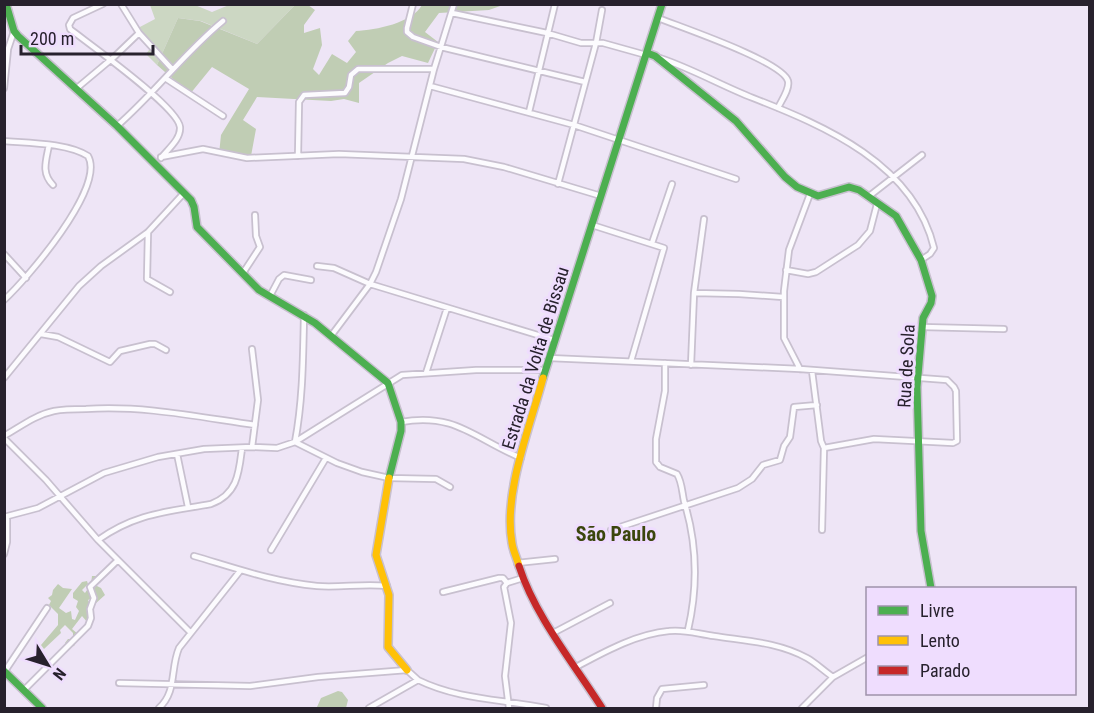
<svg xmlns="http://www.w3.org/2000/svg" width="1094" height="713" font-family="'Roboto Condensed',sans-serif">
<rect width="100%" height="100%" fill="#eee5f6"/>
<!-- green -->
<path fill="#ccd7c3" d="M150,5H195L212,12L229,5H295L257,44L201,21L178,18L157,65L146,54L152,46L138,28L155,19Z"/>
<!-- forest -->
<path fill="#c0cdb4" d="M295,5H308L315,10L304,25V33L320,28L322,45L313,69L319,75L332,54L347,63L356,52L348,41L356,31C376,30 412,23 422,5H503L489,10L439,13L425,32L438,42L428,63L402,56L388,63L359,83V103L344,99L331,101L257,97L243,120L256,129L251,156L219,154L221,135L249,89L212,67L190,94L157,65L178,18L200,21L257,44Z
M92,576H96L98,580L95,585L101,588L105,595L95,604L94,597L88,600L91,606L88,623L82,616L72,629L78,634V639L74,646L67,647L65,643L68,639H73V633L65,625L60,630L61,633L44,649L41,645L58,625V614L49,605L51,601L48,598L52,595L53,590L58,584L63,588L72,589L59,608L66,613L71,611L72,619L75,620L79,611L76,607L78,601L73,598V593L82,582L87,581L88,584L82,590L85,593L91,584Z
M338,691L342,692L348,700L346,708L317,707L321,698Z"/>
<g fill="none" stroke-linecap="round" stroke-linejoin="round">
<!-- street casing -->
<g stroke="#c8c0cf" stroke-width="8">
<path id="street" d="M103,4L73,18L69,25L70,29C89,44 178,107 180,127C181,139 168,149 161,158
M121,4L139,33
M413,4L407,28V32L413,37L441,47L585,82
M452,13L547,33L581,43H603L646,55
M658,18C680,27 782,61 788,81C790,89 781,101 778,108
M660,58C693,69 722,86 753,98C825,126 914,164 934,248L930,254L921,260
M165,78L223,116
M430,86L574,125L736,179
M4,88L8,49L14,31
M77,88L114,57L139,33L172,69
M529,112L555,4
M117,126C155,93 184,53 223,21
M4,141C29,143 68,143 88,156C106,187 27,279 4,300
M49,145C46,161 41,173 53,185
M298,156L299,102L304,95L345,93L349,87L351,75L358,69H434
M161,157L203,149L247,158L339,154L464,159L504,167L601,196
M558,184L596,43L602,10
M868,197L922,155
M592,225L664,248L631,361
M148,232L147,279L170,292
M652,243L672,184
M4,254L26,278
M317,266L334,268L370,284L554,340
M786,270L808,274L816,272L858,245L870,231L877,204
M243,273L260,247L256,236L255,215
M694,293L739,294L783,297
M270,296L279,279L284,275L311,280
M304,315C303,358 303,399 295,442L337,463L362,472L389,478L436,479L450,487
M922,327L1004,329
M41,334L58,337L110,362L120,351L150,344H155L166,350
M331,336L370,284L376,272L401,199L434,69L454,4
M549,358L800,369L947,380L954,387L956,391L957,441L953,443L874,439L824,448L821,441L812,371
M665,363V391L656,439V462L660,467L677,474C682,482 682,492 684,501C697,543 698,587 688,630
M691,365L694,293L704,219
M800,369L784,338V291L789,250L810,194
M426,373L447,308
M4,378L79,286L101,266L148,232L184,193
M401,422C455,412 475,439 521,458
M4,436C20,427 35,415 54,411C64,409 75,409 86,409C142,405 199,417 255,425
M4,438L46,480L98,540L190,632
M252,447L258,400L252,349
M177,454L188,507
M4,517L38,508L104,473L158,457L204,449L252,447L277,448L295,442L402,375L476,370H545
M611,530L738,488L752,479L763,465L780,460L784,446L790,437L794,407L817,405
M822,530L824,448
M98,540C136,513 167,512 211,504C238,494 239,472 242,448
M271,550L326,458
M4,554L7,542V517
M194,556C235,568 274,582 317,586C340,588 364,583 387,586
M517,563L555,559
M443,592L499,578H503L507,583
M553,633L610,603
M576,667C604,652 636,634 669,631C685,629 698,634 714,636C746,641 778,642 807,658C816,663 824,671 833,677
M5,671L47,608
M119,683L250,686L318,677L407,670L418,680
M24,690L88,626L91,618L90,609L94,598L90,587L118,560
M159,708C177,692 170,669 179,648L240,571
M369,708L418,680C459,700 502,699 546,708
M509,708L505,676L511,623L504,587L507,583L523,578
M656,708L657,698L662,689L704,685
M802,708L833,677L868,657"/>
</g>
<!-- fast casing -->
<g stroke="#c8c0cf" stroke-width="10">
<path id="fast" d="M6,4L14,31L18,36L117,126L191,200L194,207L197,227L259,290L315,323L388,383L401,422V431L389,478
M647,53L655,56L736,121L785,177L797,187L818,196L849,187L859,190L896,216L921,260L932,296L931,303L923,318L917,387L921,531L931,588
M543,378L662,4
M4,671L42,708"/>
</g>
<!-- slow casing -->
<g stroke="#c8c0cf" stroke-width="10">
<path id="slow" d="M389,478L376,555L389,595L388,647L407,670
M519,566C517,558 513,551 512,543C503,493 530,427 543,378"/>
</g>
<!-- jam casing -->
<g stroke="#c8c0cf" stroke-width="10">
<path id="jam" d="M519,566C535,616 574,664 602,708"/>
</g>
<!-- street -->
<use href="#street" stroke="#fcfbfe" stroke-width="4.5"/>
<!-- fast -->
<use href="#fast" stroke="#4caf50" stroke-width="7"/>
<!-- slow -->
<use href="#slow" stroke="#ffc107" stroke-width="7"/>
<!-- jam -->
<use href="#jam" stroke="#c62828" stroke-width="7"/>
</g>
<g text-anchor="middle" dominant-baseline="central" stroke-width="6" stroke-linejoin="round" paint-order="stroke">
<!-- street labels -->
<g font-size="18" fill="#27212d" stroke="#efddfe">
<text transform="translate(535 358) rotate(-73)">Estrada da Volta de Bissau</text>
<text transform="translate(906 366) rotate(-87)">Rua de Sola</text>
</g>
<!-- neighbourhood labels -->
<g font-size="20" font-weight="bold" fill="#3b460d" stroke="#efddfe">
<text x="616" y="534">São Paulo</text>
</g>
</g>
<!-- border -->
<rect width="1094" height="713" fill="none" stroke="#27212d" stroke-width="12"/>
<!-- legend -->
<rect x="866" y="587" width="210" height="108" fill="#efddfe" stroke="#9f92aa" stroke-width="1.5"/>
<rect x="878" y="606" width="30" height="9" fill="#4caf50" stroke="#9f92aa" stroke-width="1.5"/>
<text x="920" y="617" font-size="18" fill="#27212d">Livre</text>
<rect x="878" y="636" width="30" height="9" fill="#ffc107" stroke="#9f92aa" stroke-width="1.5"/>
<text x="920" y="647" font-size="18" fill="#27212d">Lento</text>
<rect x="878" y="666" width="30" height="9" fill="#c62828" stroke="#9f92aa" stroke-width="1.5"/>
<text x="920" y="677" font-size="18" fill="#27212d">Parado</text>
<!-- north arrow -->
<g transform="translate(48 665) rotate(128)" stroke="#efddfe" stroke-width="4.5" paint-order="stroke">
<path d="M0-4.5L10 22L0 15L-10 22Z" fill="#27212d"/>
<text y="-9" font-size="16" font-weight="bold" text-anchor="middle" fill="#27212d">N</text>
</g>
<!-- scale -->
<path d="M21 45v9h132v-9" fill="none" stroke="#27212d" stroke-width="3"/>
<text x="30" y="45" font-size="18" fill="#27212d" stroke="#efddfe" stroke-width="4.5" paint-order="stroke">200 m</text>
</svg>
